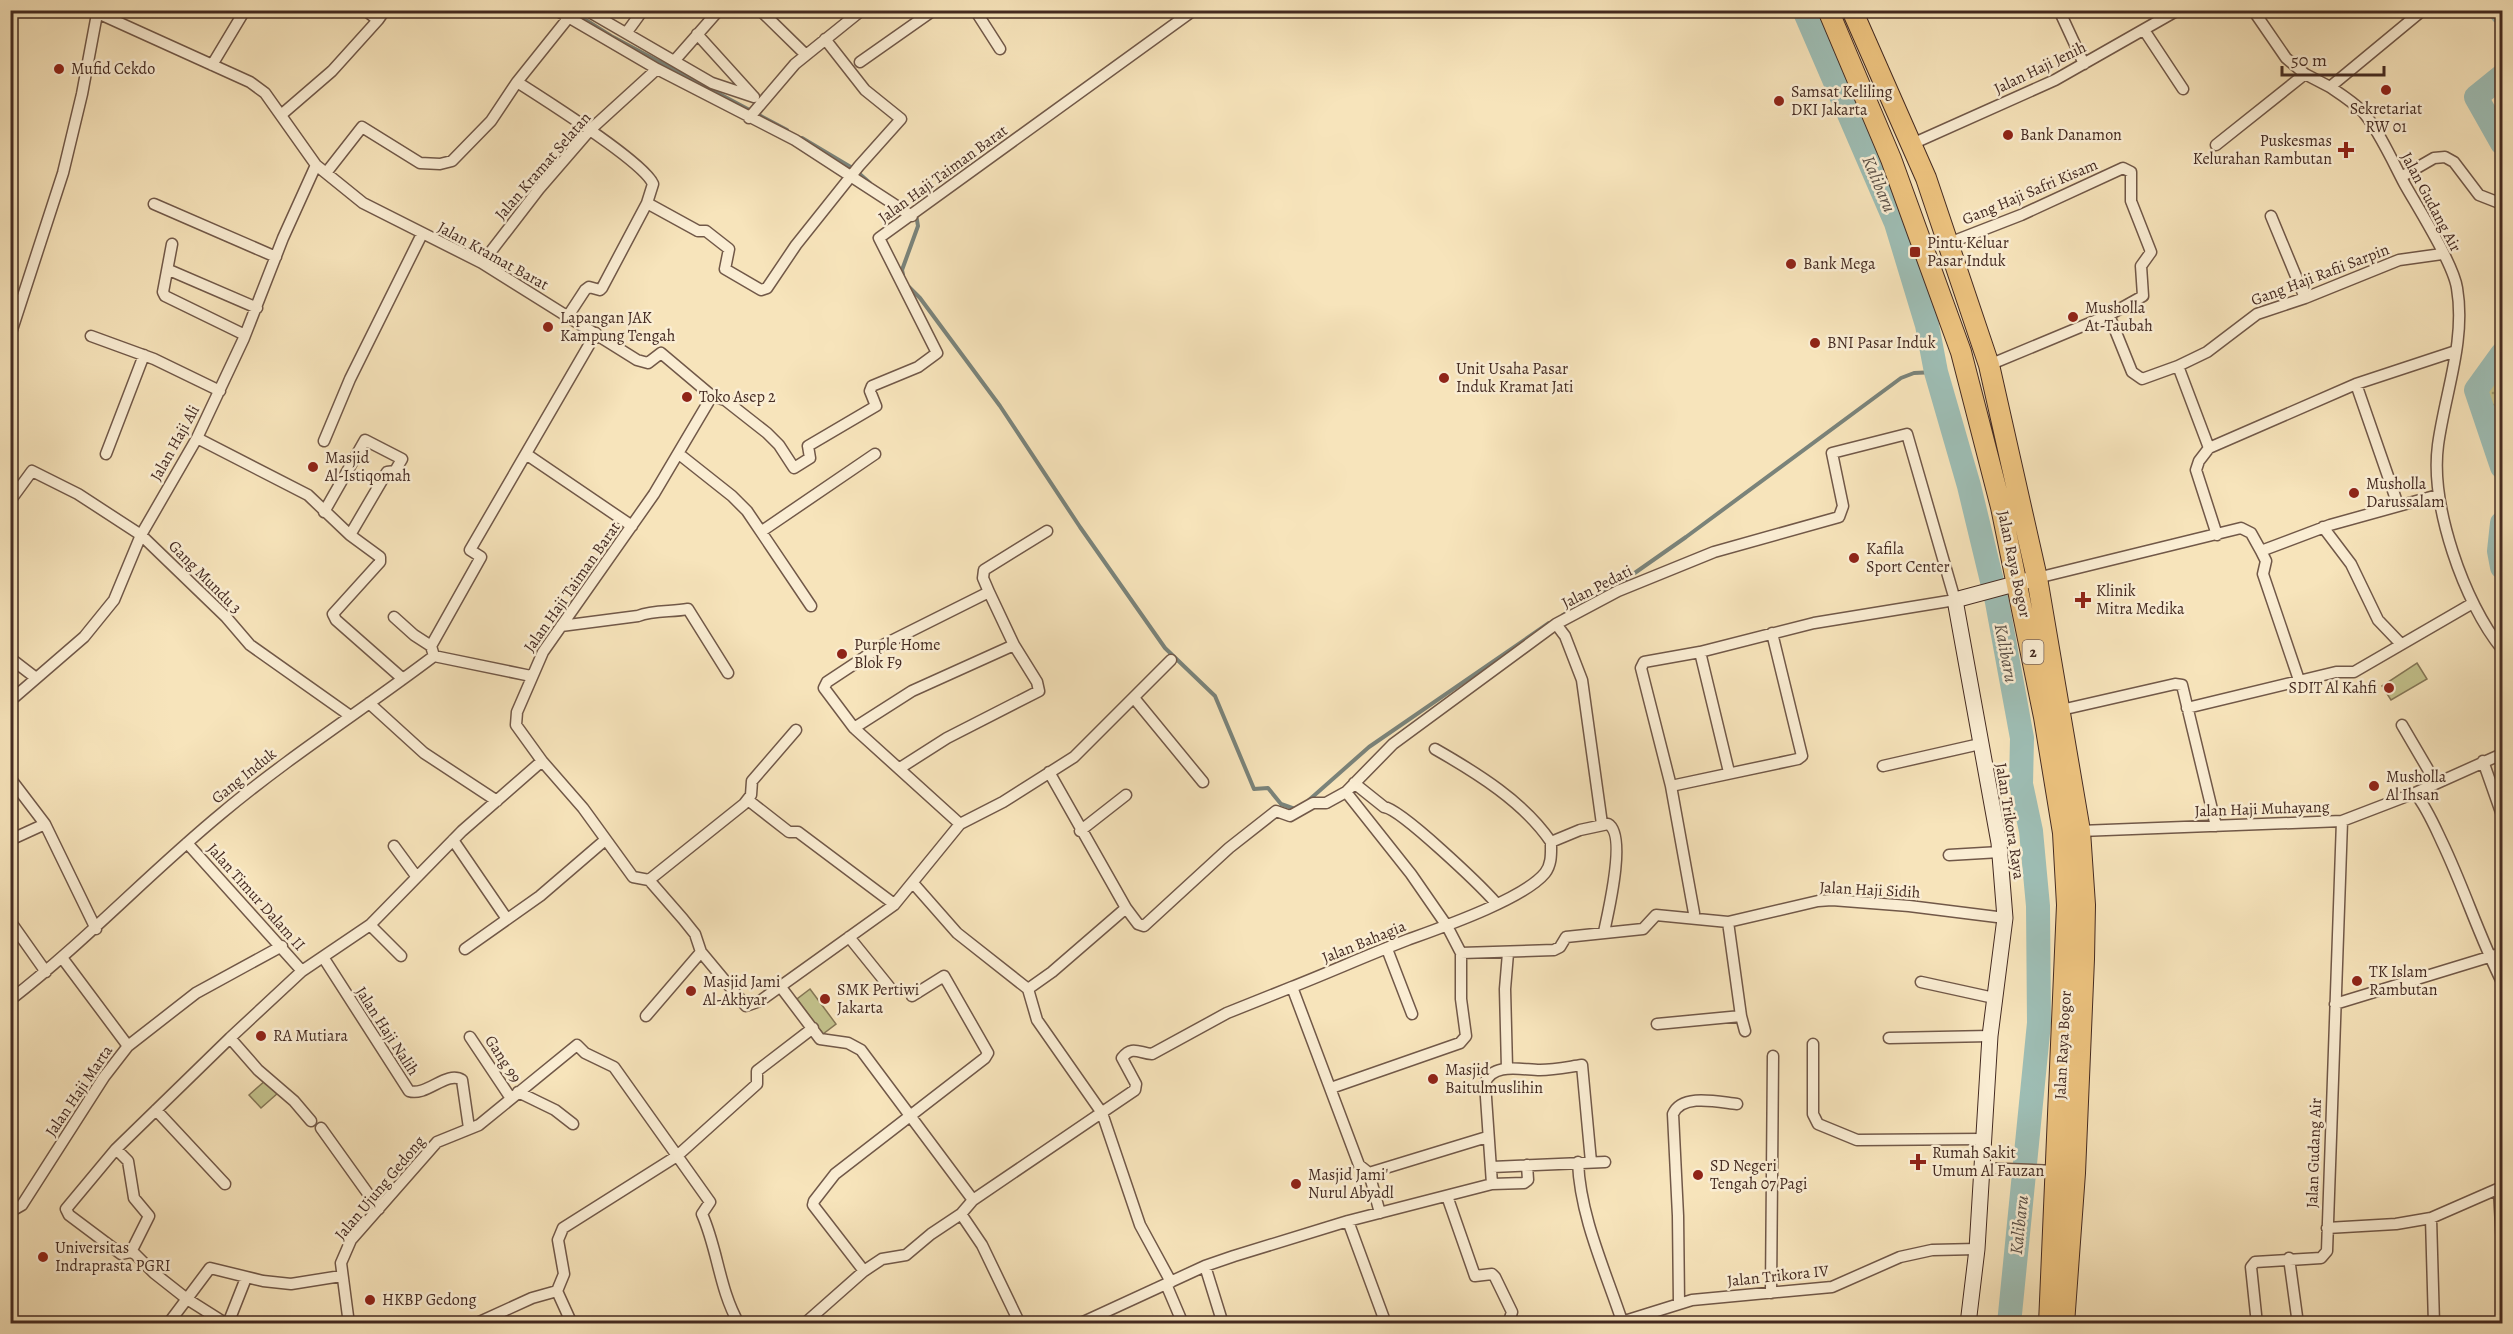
<svg xmlns="http://www.w3.org/2000/svg" width="2513" height="1334" font-family="Alegreya,serif">
<defs>
<pattern id="grass-dots" width="8" height="8" patternUnits="userSpaceOnUse" patternTransform="scale(1.5)"><rect width="8" height="8" fill="#c3c28c"/><path d="M2 2h.1M6 6h.1" fill="none" stroke="#a09e72" stroke-width="1.8" stroke-linecap="round"/></pattern>
</defs>
<rect width="100%" height="100%" fill="#f7e4bb"/>
<filter id="stains"><feTurbulence type="fractalNoise" baseFrequency=".00333" numOctaves="4"/><feColorMatrix values="0 0 0 0 .2 0 0 0 0 .09 0 0 0 0 .02 0 0 0 .5 -.17"/></filter>
<radialGradient id="worn" r=".72"><stop offset=".6" stop-color="#630" stop-opacity="0"/><stop offset="1" stop-color="#630" stop-opacity=".3"/></radialGradient>
<!-- grass -->
<path fill="url(#grass-dots)" stroke="#847656" stroke-width="1.5" d="M2502,368V418L2487,408C2483,391 2492,380 2502,368Z"/>
<!-- pitch -->
<path fill="#c3c28c" stroke="#847656" stroke-width="1.5" d="M2417,663L2427,679L2391,700L2382,686Z
M810,989L836,1024L823,1034L797,999Z
M266,1080L278,1093L261,1108L249,1095Z"/>
<g fill="none" stroke-linecap="round" stroke-linejoin="round">
<!-- stream -->
<path stroke="#7a837a" stroke-width="4" d="M570,10L611,36L787,130
M802,138L854,169L870,183
M2500,140H2502
M903,275L902,270L918,226L916,214
M909,287L920,298L1000,406L1080,527L1165,648L1215,696L1254,789L1268,788L1281,804L1295,809
M1563,615L1619,584L1686,537L1901,378L1914,373L1936,372
M1309,800L1369,747L1549,623"/>
<!-- river -->
<path stroke="#9ebeb5" stroke-width="24" d="M1804,10L1896,223L1927,325L1936,372L1969,486L1997,602L2022,738L2021,784L2031,831L2038,906L2039,1023L2009,1324
M2500,10L2502,13
M2502,76L2476,97L2502,143
M2502,354L2476,390L2502,467
M2502,523L2499,551L2502,567"/>
<!-- street casing -->
<g stroke="#715848" stroke-width="13">
<path id="street" d="M91,10L250,82L265,93L316,165L363,203L482,263L637,360L648,363L661,353L712,396L725,400L767,433L779,445L794,468L810,458L808,446L876,406L870,391L872,386L918,367L937,353L879,238L1194,10
M556,10L657,69L795,140L912,216
M586,10L712,83L754,97
M760,10L806,55
M975,10L1000,49
M2059,10L2084,64
M2253,10L2286,58L2305,74L2330,87L2423,10
M378,20L385,10
M2144,30L2183,89
M627,32L643,10
M697,34L754,97
M675,60L719,10
M860,62L934,10
M212,65L245,10
M517,82C542,98 644,162 653,184L647,203L602,288L600,290L589,287L585,290L568,316
M2330,87C2342,95 2353,102 2363,112C2378,129 2393,162 2404,183C2418,208 2453,263 2457,288C2466,341 2445,393 2438,445C2430,505 2464,603 2502,649
M281,115L332,71L378,20L365,10
M749,118L795,64L862,10
M1912,144L2055,80L2178,10
M2216,145L2305,74
M326,173L362,127L420,163L440,164L452,161L491,121L517,82L569,17
M2401,177L2434,158L2445,157L2454,162L2479,195L2502,204
M647,203L698,231H706L729,249L725,269L761,290L767,288L796,245L859,166L901,119L865,90L825,39
M154,204L276,257
M2271,216L2305,298
M1949,243L2021,215L2123,168L2131,172V201L2151,252L2141,266L2143,296L2109,315L1989,365
M172,244L163,292L165,296L245,335
M482,263L539,189L590,130L657,69
M169,270L257,308
M2109,315L2132,372L2142,379L2178,366L2207,352L2257,314L2305,298L2399,260L2442,254
M10,336L63,173L82,94L97,14
M91,336L154,359L220,391
M2178,366L2209,448
M2356,384L2398,505
M712,396L654,494L543,652L517,712L516,725L542,761L583,808L633,877L649,880L683,919L695,934L701,952L746,1006L760,1001L894,905L960,824L1003,802L1074,757L1171,660
M197,438L308,495L350,535L380,557V562L333,614L336,620L403,679
M324,441L350,379L422,234
M106,454L144,355
M526,454L632,526
M679,454L732,496L747,511L811,606
M10,501L32,471L78,494L141,535L226,617L250,645L349,715
M324,512L365,440L402,459L395,471L387,472L350,535
M2323,527L2351,564L2378,620L2400,643
M762,531L875,454
M2217,535L2196,470L2199,461L2209,448L2356,384L2456,351
M2261,551L2266,561L2263,574L2299,680
M2037,578L2241,528L2251,533L2261,551L2330,525L2438,495
M989,592L983,578L984,570L1047,531
M394,617L414,635L431,646
M1556,624L1565,636L1582,680L1602,824
M561,626L638,616C653,610 672,612 688,609L728,673
M1700,652L1729,772
M434,656L431,646L481,557L470,550L596,333
M10,658L36,678
M1134,698L1203,782
M10,701L84,637L114,600L141,535L197,438L244,338L283,238L316,165
M369,703L424,753L497,801
M2187,708L2336,672H2354L2473,603
M2061,710L2175,684L2182,685L2216,826
M2402,725L2436,783
M854,728L912,691L1014,645
M1435,749C1477,773 1524,802 1551,842
M2483,761L2502,815
M1883,766L1980,744
M900,768L947,738L1039,691L1037,682L1014,645L989,592L883,645L827,682L824,688L854,728L960,824
M1049,772L1126,908L1138,924L1144,926L1229,848L1276,811L1290,816L1313,803H1326L1346,792L1393,744L1556,624L1618,591L1714,552L1839,517L1843,506L1832,453L1907,434L1955,600L1814,623L1700,652L1644,662L1641,668L1671,786
M10,778L45,824L10,840
M1354,783L1384,807C1401,809 1481,886 1496,903
M2415,793C2427,808 2434,825 2442,842C2464,888 2479,936 2502,982
M748,800L789,832H798L894,904
M45,824L96,929
M1080,831L1126,795
M2080,831L2342,821L2415,793L2502,754
M453,840L507,919
M187,843L302,971
M394,846L416,876
M1949,855L2000,852
M649,880L744,804L751,795L752,781L796,730
M913,883L957,933L1028,989L1037,1020L1102,1113L1140,1225L1171,1282
M1694,913L1671,786L1798,759L1802,756L1772,633
M10,921L46,972
M370,925L401,956
M849,937L891,989
M465,949L540,896L604,841
M1387,949L1412,1014
M1461,953L1554,950L1560,947L1566,937L1643,929L1656,915L1728,922L1818,901L1832,900L1909,906L2005,918
M323,957L409,1091C426,1097 447,1070 462,1080L469,1128
M63,959L128,1046
M1921,982L1994,998
M780,986L820,1039L848,1043L861,1050L973,1200L961,1214L931,1234L906,1255L882,1259L864,1271L804,1324
M1292,987C1330,972 1368,955 1407,940C1440,928 1524,899 1545,873C1552,864 1551,853 1551,842L1580,830L1608,824C1627,834 1608,913 1604,932
M1028,989L1052,972L1126,908
M10,1000C85,942 149,873 222,813C290,756 364,709 434,656L531,676
M2335,1004L2502,953
M646,1016L701,952
M1741,1016L1745,1031
M1657,1024L1741,1016L1728,922
M470,1037L510,1097
M230,1038L258,1070L294,1101L311,1121
M1889,1038L1990,1036
M1813,1044V1114L1818,1124L1857,1140L1983,1139
M1507,1068L1505,989L1508,953
M1331,1088L1460,1043L1466,1036L1461,999V953L1447,926L1411,874L1346,792
M518,1092L555,1110L573,1124
M156,1110L225,1184
M321,1128L379,1209
M116,1149L128,1161L134,1198L149,1216L131,1252
M1578,1162C1580,1216 1605,1270 1622,1321
M1492,1167L1605,1162
M1981,1168L2056,1171
M1369,1173L1487,1137
M1492,1184L1524,1183L1528,1180L1527,1165
M2499,1188L2502,1246
M1447,1196L1475,1276L1492,1274L1495,1277L1512,1312L1508,1324
M973,1200L1135,1090L1136,1084L1122,1058C1132,1045 1139,1053 1152,1054L1227,1013L1292,987L1359,1165L1369,1173L1380,1213
M10,1206L15,1209L22,1205L104,1077L128,1046L196,993L282,946
M961,1214L982,1245L1020,1324
M2431,1218L2434,1324
M1348,1221L1386,1324
M2327,1228L2396,1224L2431,1218L2502,1187
M2289,1258L2298,1324
M1205,1266L1223,1324
M864,1271L813,1205L814,1201L835,1174L985,1058L988,1053L944,976L912,996
M246,1278L229,1321L225,1323L187,1299L154,1273L135,1254L131,1252L121,1254L69,1215L66,1209L116,1149L230,1038L302,971L370,925L462,831L542,761
M1166,1284L1183,1324
M557,1291L572,1324
M1771,1293L1773,1056
M1679,1303L1678,1216L1673,1114C1682,1093 1718,1102 1737,1104
M168,1324L210,1268L263,1281L291,1284L341,1276
M349,1324L341,1263L351,1240L437,1142L479,1125L577,1045L585,1053L614,1067L710,1202L702,1214C718,1250 719,1289 739,1324
M475,1324L532,1298L557,1291L564,1274L558,1240L563,1228L677,1156L757,1084V1071L813,1028
M1079,1324L1205,1266L1234,1256L1348,1221L1492,1184L1485,1083C1493,1062 1522,1070 1540,1070C1554,1070 1568,1067 1582,1065L1591,1162
M1615,1324L1692,1300L1832,1287L1900,1257L1932,1250L1977,1249
M2257,1324L2251,1267L2255,1262L2321,1258L2327,1251L2342,821"/>
</g>
<!-- secondary casing -->
<g stroke="#442a21" stroke-width="17">
<path id="secondary" d="M1968,1324L1977,1249L1990,1036L2005,918L1999,843L1955,600L2037,578"/>
</g>
<!-- highway casing -->
<g stroke="#442a21" stroke-width="22">
<path id="highway" d="M1828,10L1891,159L1961,352L2001,507L2044,717L2063,833L2067,905L2049,1324
M1852,10L1926,178L1989,365L2037,578L2080,831L2085,905L2084,959L2075,1173L2064,1324"/>
</g>
<!-- street -->
<use href="#street" stroke="#faedd3" stroke-width="10"/>
<!-- secondary -->
<use href="#secondary" stroke="#faedd3" stroke-width="15"/>
<!-- highway -->
<use href="#highway" stroke="#ecc27e" stroke-width="20"/>
</g>
<!-- markers -->
<g fill="#8f2418" stroke="#faedd3" stroke-width="2">
<circle cx="59" cy="69" r="6"/>
<circle cx="2386" cy="90" r="6"/>
<circle cx="1779" cy="101" r="6"/>
<circle cx="2008" cy="135" r="6"/>
<path d="M2343 141h6v6h6v6h-6v6h-6v-6h-6v-6h6z"/>
<rect x="1909" y="246" width="12" height="12" rx="3"/>
<circle cx="1791" cy="264" r="6"/>
<circle cx="2073" cy="317" r="6"/>
<circle cx="548" cy="327" r="6"/>
<circle cx="1815" cy="343" r="6"/>
<circle cx="1444" cy="378" r="6"/>
<circle cx="687" cy="397" r="6"/>
<circle cx="313" cy="467" r="6"/>
<circle cx="2354" cy="493" r="6"/>
<circle cx="1854" cy="558" r="6"/>
<path d="M2080 591h6v6h6v6h-6v6h-6v-6h-6v-6h6z"/>
<circle cx="842" cy="654" r="6"/>
<circle cx="2389" cy="688" r="6"/>
<circle cx="2374" cy="786" r="6"/>
<circle cx="2357" cy="981" r="6"/>
<circle cx="691" cy="991" r="6"/>
<circle cx="825" cy="999" r="6"/>
<circle cx="261" cy="1036" r="6"/>
<circle cx="1433" cy="1079" r="6"/>
<path d="M1915 1153h6v6h6v6h-6v6h-6v-6h-6v-6h6z"/>
<circle cx="1698" cy="1175" r="6"/>
<circle cx="1296" cy="1184" r="6"/>
<circle cx="43" cy="1257" r="6"/>
<circle cx="370" cy="1300" r="6"/>
</g>
<g text-anchor="middle" dominant-baseline="central" stroke-width="5" stroke-linejoin="round" paint-order="stroke">
<!-- shield labels -->
<rect fill="#faedd3" stroke="#7b6456" stroke-width="1.5" x="2022.5" y="640" width="21" height="24" rx="4.5"/>
<g font-size="15" font-weight="bold" fill="#442a21">
<text x="2033" y="652">2</text>
</g>
<!-- street labels -->
<g font-size="16" fill="#442a21" stroke="#faedd3">
<text transform="translate(2040 68) rotate(-26)">Jalan Haji Jenih</text>
<text transform="translate(543 166) rotate(-49)">Jalan Kramat Selatan</text>
<text transform="translate(943 174) rotate(-36)">Jalan Haji Taiman Barat</text>
<text transform="translate(2030 192) rotate(-23)">Gang Haji Safri Kisam</text>
<text transform="translate(2431 202) rotate(62)">Jalan Gudang Air</text>
<text transform="translate(493 256) rotate(29)">Jalan Kramat Barat</text>
<text transform="translate(2320 275) rotate(-21)">Gang Haji Rafii Sarpin</text>
<text transform="translate(175 443) rotate(-61)">Jalan Haji Ali</text>
<text transform="translate(2014 564) rotate(78)">Jalan Raya Bogor</text>
<text transform="translate(205 577) rotate(45)">Gang Mundu 3</text>
<text transform="translate(572 587) rotate(-55)">Jalan Haji Taiman Barat</text>
<text transform="translate(1597 587) rotate(-27)">Jalan Pedati</text>
<text transform="translate(244 776) rotate(-39)">Gang Induk</text>
<text transform="translate(2262 809) rotate(-2)">Jalan Haji Muhayang</text>
<text transform="translate(2010 821) rotate(81)">Jalan Trikora Raya</text>
<text transform="translate(1870 890) rotate(3)">Jalan Haji Sidih</text>
<text transform="translate(256 897) rotate(48)">Jalan Timur Dalam II</text>
<text transform="translate(1364 942) rotate(-22)">Jalan Bahagia</text>
<text transform="translate(387 1031) rotate(57)">Jalan Haji Nalih</text>
<text transform="translate(2063 1045) rotate(-87)">Jalan Raya Bogor</text>
<text transform="translate(503 1059) rotate(57)">Gang 99</text>
<text transform="translate(79 1091) rotate(-56)">Jalan Haji Marta</text>
<text transform="translate(2314 1153) rotate(-88)">Jalan Gudang Air</text>
<text transform="translate(380 1188) rotate(-50)">Jalan Ujung Gedong</text>
<text transform="translate(1778 1276) rotate(-6)">Jalan Trikora IV</text>
</g>
<!-- poi labels -->
<g font-size="16" fill="#442a21" stroke="#faedd3" text-anchor="start">
<text x="71" y="69">Mufid Cekdo</text>
<text x="1791" y="92">Samsat Keliling<tspan x="1791" dy="18">DKI Jakarta</tspan></text>
<text x="2386" y="109" text-anchor="middle">Sekretariat<tspan x="2386" dy="18">RW 01</tspan></text>
<text x="2020" y="135">Bank Danamon</text>
<text x="2332" y="141" text-anchor="end">Puskesmas<tspan x="2332" dy="18">Kelurahan Rambutan</tspan></text>
<text x="1927" y="243">Pintu Keluar<tspan x="1927" dy="18">Pasar Induk</tspan></text>
<text x="1803" y="264">Bank Mega</text>
<text x="2085" y="308">Musholla<tspan x="2085" dy="18">At-Taubah</tspan></text>
<text x="560" y="318">Lapangan JAK<tspan x="560" dy="18">Kampung Tengah</tspan></text>
<text x="1827" y="343">BNI Pasar Induk</text>
<text x="1456" y="369">Unit Usaha Pasar<tspan x="1456" dy="18">Induk Kramat Jati</tspan></text>
<text x="699" y="397">Toko Asep 2</text>
<text x="325" y="458">Masjid<tspan x="325" dy="18">Al-Istiqomah</tspan></text>
<text x="2366" y="484">Musholla<tspan x="2366" dy="18">Darussalam</tspan></text>
<text x="1866" y="549">Kafila<tspan x="1866" dy="18">Sport Center</tspan></text>
<text x="2096" y="591">Klinik<tspan x="2096" dy="18">Mitra Medika</tspan></text>
<text x="854" y="645">Purple Home<tspan x="854" dy="18">Blok F9</tspan></text>
<text x="2377" y="688" text-anchor="end">SDIT Al Kahfi</text>
<text x="2386" y="777">Musholla<tspan x="2386" dy="18">Al Ihsan</tspan></text>
<text x="2369" y="972">TK Islam<tspan x="2369" dy="18">Rambutan</tspan></text>
<text x="703" y="982">Masjid Jami<tspan x="703" dy="18">Al-Akhyar</tspan></text>
<text x="837" y="990">SMK Pertiwi<tspan x="837" dy="18">Jakarta</tspan></text>
<text x="273" y="1036">RA Mutiara</text>
<text x="1445" y="1070">Masjid<tspan x="1445" dy="18">Baitulmuslihin</tspan></text>
<text x="1932" y="1153">Rumah Sakit<tspan x="1932" dy="18">Umum Al Fauzan</tspan></text>
<text x="1710" y="1166">SD Negeri<tspan x="1710" dy="18">Tengah 07 Pagi</tspan></text>
<text x="1308" y="1175">Masjid Jami'<tspan x="1308" dy="18">Nurul Abyadl</tspan></text>
<text x="55" y="1248">Universitas<tspan x="55" dy="18">Indraprasta PGRI</tspan></text>
<text x="382" y="1300">HKBP Gedong</text>
</g>
<!-- water labels -->
<g font-size="18" font-style="italic" fill="#5a4f46" stroke="#faedd3">
<text transform="translate(1879 184) rotate(67)">Kalibaru</text>
<text transform="translate(2006 653) rotate(79)">Kalibaru</text>
<text transform="translate(2019 1225) rotate(-84)">Kalibaru</text>
</g>
</g>
<!-- margin -->
<rect width="2513" height="1334" fill="none" stroke="#f7e4bb" stroke-width="36"/>
<rect x="12" y="12" width="2489" height="1310" fill="none" stroke="#442a21" stroke-width="3"/>
<rect x="18" y="18" width="2477" height="1298" fill="none" stroke="#442a21" stroke-width="1.5"/>
<!-- scale -->
<path d="M2282 66v9h102v-9" fill="none" stroke="#442a21" stroke-width="3"/>
<text x="2291" y="66" font-size="18" fill="#442a21" stroke="#faedd3" stroke-width="4.5" paint-order="stroke">50 m</text>
<rect width="100%" height="100%" filter="url(#stains)"/>
<rect width="100%" height="100%" fill="url(#worn)"/>
</svg>
